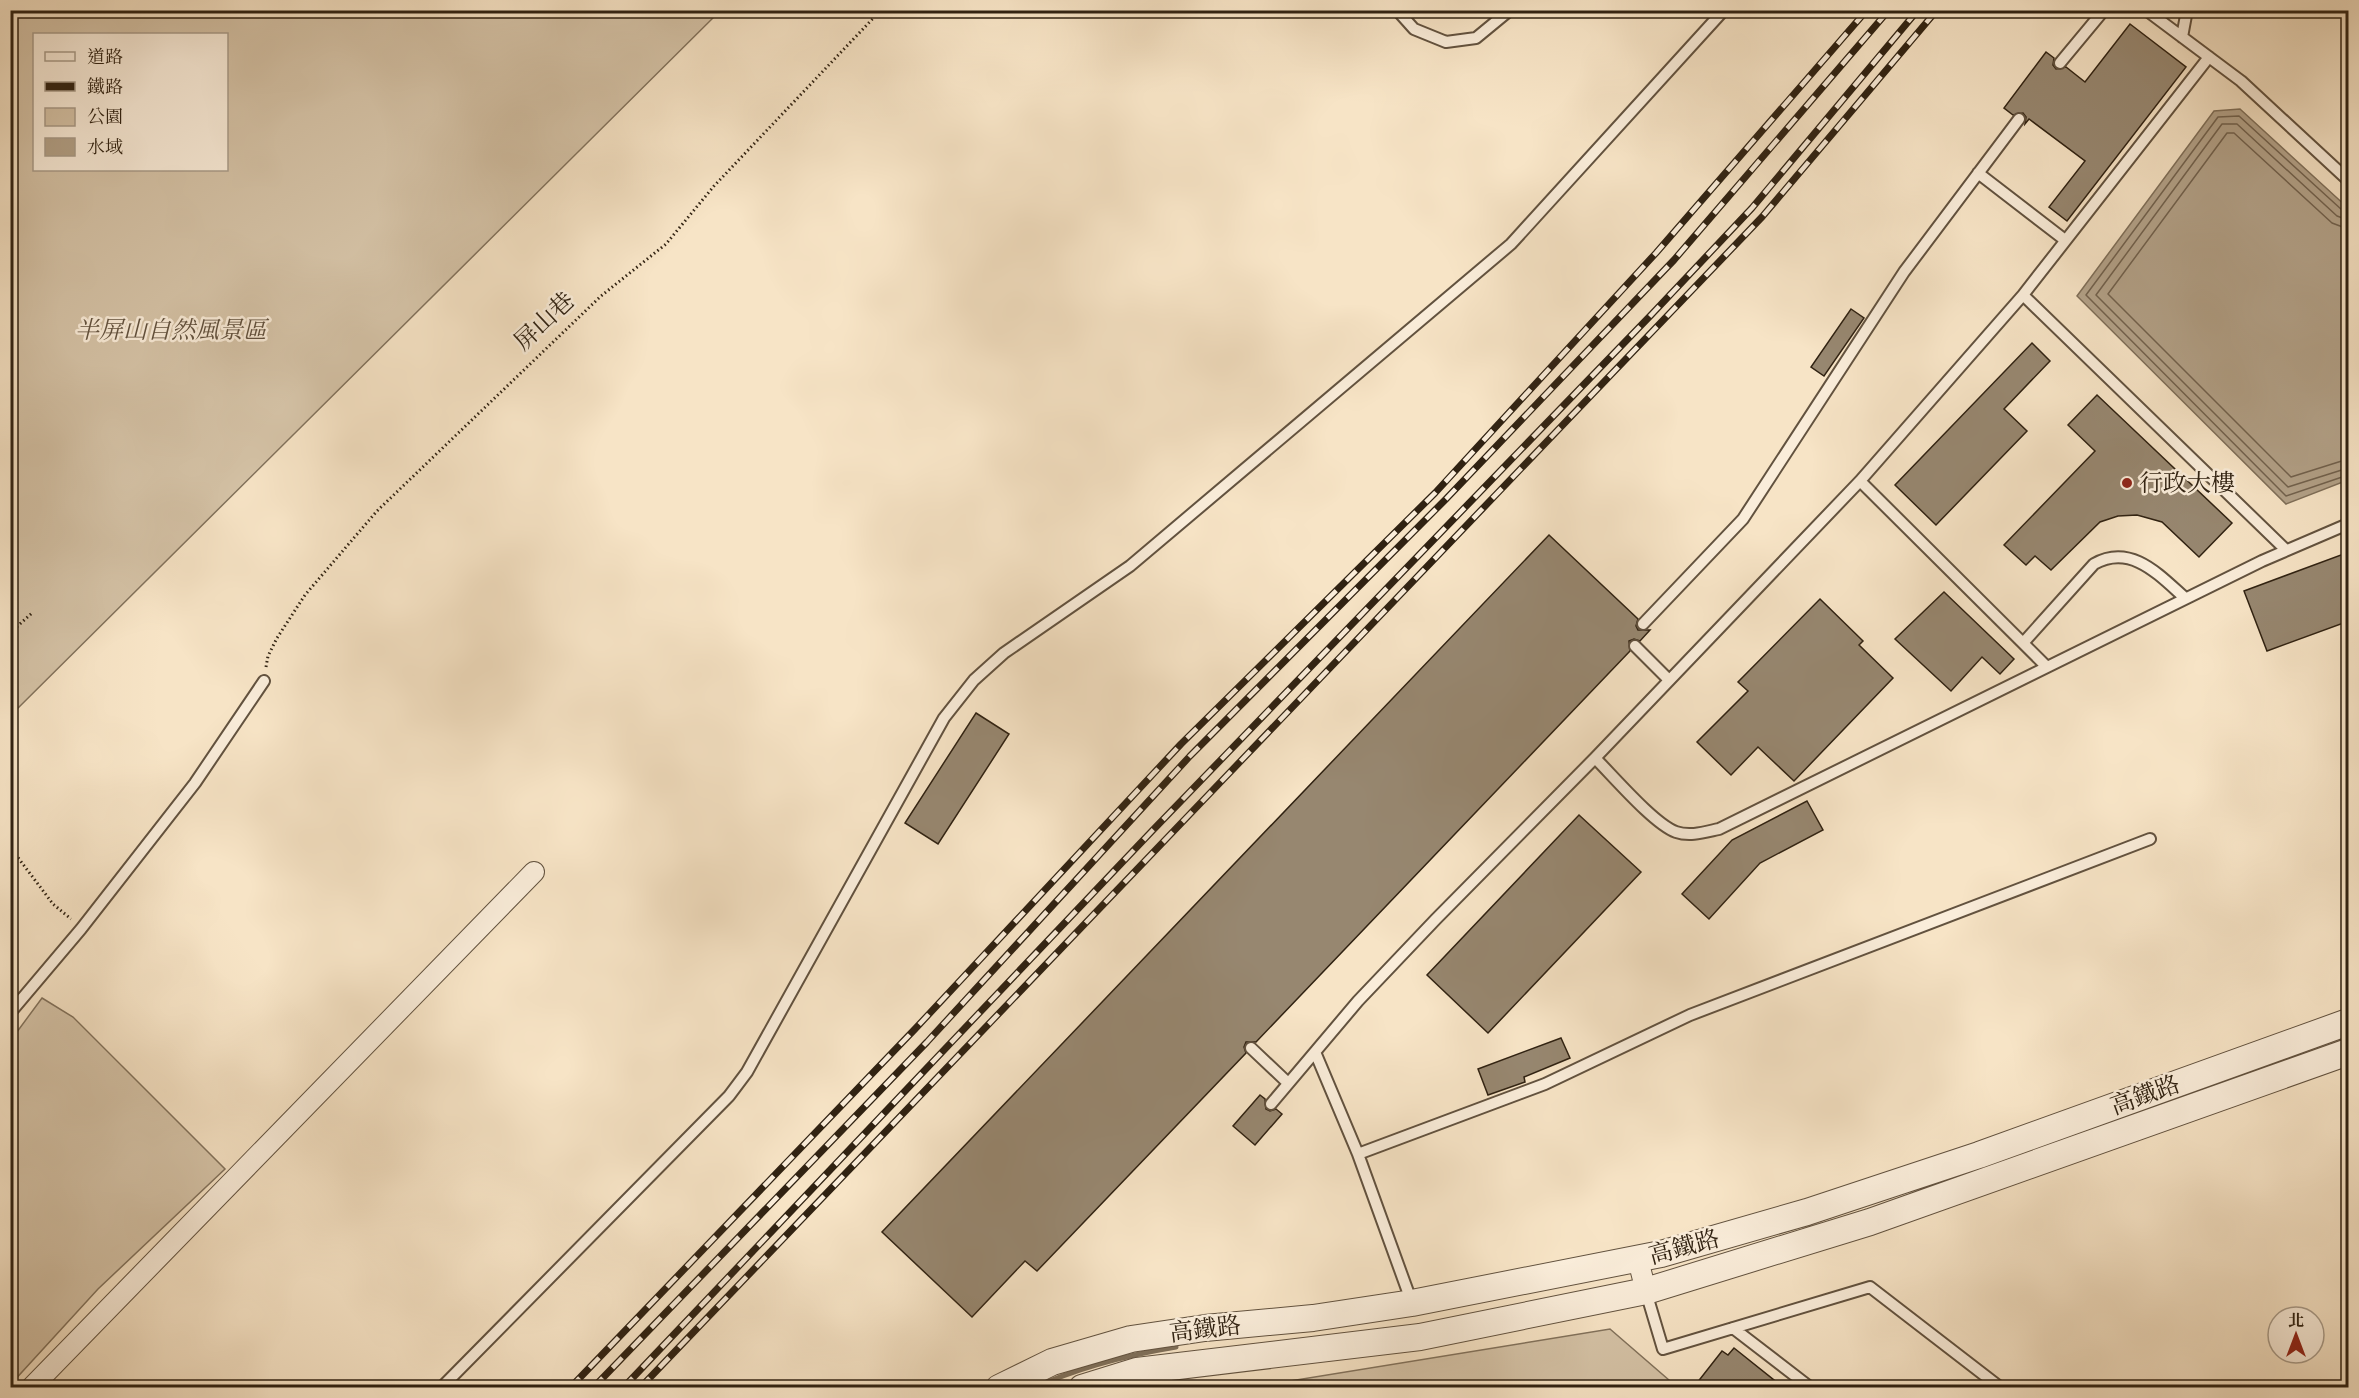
<svg xmlns="http://www.w3.org/2000/svg" width="2359" height="1398" font-family="'IM FELL Great Primer','Noto Serif TC',serif">
<rect width="100%" height="100%" fill="#f7e4c6"/>
<filter id="stains"><feTurbulence type="fractalNoise" baseFrequency=".00333" numOctaves="4"/><feColorMatrix values="0 0 0 0 .2 0 0 0 0 .09 0 0 0 0 .02 0 0 0 .5 -.17"/></filter>
<radialGradient id="worn" r=".72"><stop offset=".6" stop-color="#630" stop-opacity="0"/><stop offset="1" stop-color="#630" stop-opacity=".3"/></radialGradient>
<!-- green -->
<path fill="#d5c3a7" stroke="#82725c" stroke-width="1.5" fill-rule="evenodd" d="M11,10H720V11L11,715ZM34,34H226V170H34Z
M42,998L73,1017L225,1169L98,1289L11,1384V1040Z
M1610,1329L1677,1387H1253Z"/>
<!-- water -->
<path fill="#b3a289" stroke="#7f6f59" stroke-width="1.5" d="M2240,109L2348,208V480L2286,504L2077,296L2214,111Z"/>
<g fill="none" stroke-linecap="round" stroke-linejoin="round">
<!-- shore -->
<path stroke="#72624e" stroke-width="1.5" d="M2348,212L2342,210L2239,116L2218,117L2086,295L2286,496L2348,475
M2348,220L2337,216L2237,124H2222L2096,295L2288,487L2348,468
M2348,229L2332,223L2234,133H2227L2108,294L2291,477L2348,459"/>
<!-- stream -->
<path stroke="#7f6f59" stroke-width="5" d="M10,752L15,756
M1034,1388C1079,1367 1128,1355 1176,1347"/>
</g>
<!-- building -->
<path fill="#978770" stroke="#302212" stroke-width="1.5" d="M2130,24L2186,67L2067,221L2049,207L2085,161L2029,119L2025,124L2026,117L2023,113L2013,115L2004,108L2046,52L2054,58L2053,65L2056,69L2066,67L2085,82Z
M1851,309L1864,318L1824,376L1811,367Z
M2032,343L2050,361L2004,409L2027,431L1936,525L1895,485Z
M2097,395L2232,523L2199,557L2162,522L2137,515L2118,516L2100,522L2051,570L2035,556L2026,565L2004,545L2095,451L2068,425Z
M1549,535L1638,619L1636,626L1638,630H1650L1640,641L1634,639L1629,641L1630,651L1256,1042H1246L1244,1047L1246,1053L1037,1271L1025,1261L972,1317L882,1232Z
M2349,552V621L2267,651L2244,591Z
M1944,592L2014,659L2000,674L1982,657L1951,691L1895,639Z
M1820,599L1863,641L1859,645L1893,678L1794,781L1758,747L1731,775L1697,742L1748,691L1738,682Z
M976,713L1009,734L938,844L905,823Z
M1807,801L1823,830L1760,863L1709,919L1682,894L1732,840Z
M1579,815L1641,872L1488,1033L1427,975Z
M1561,1038L1570,1058L1524,1077L1525,1082L1488,1095L1478,1069Z
M1260,1095L1265,1099L1266,1109L1270,1111L1276,1109L1282,1114L1255,1145L1233,1126Z
M1734,1348L1784,1388H1693L1722,1351L1728,1355Z"/>
<g fill="none" stroke-linecap="round" stroke-linejoin="round">
<!-- service casing -->
<g stroke="#62523f" stroke-width="14">
<path id="service" d="M1397,10L1414,29L1446,42L1476,38L1510,10
M2146,10L2241,81L2348,180
M2182,37L2187,10
M2060,63L2104,10
M1978,173L2065,240
M2023,295L2286,550
M1860,481L2047,667
M1643,624L1743,519L1904,272L2019,119
M2024,642L2094,564C2131,543 2159,575 2185,598
M1635,646L1669,680
M1595,758C1614,777 1654,824 1676,832C1690,837 1705,832 1719,829L2262,561L2348,524
M10,1013L81,929L195,783L264,681
M1251,1048L1288,1083
M1315,1052L1358,1154L1412,1303
M1271,1104L1358,1001L1436,919L1595,758L1860,481L2023,295L2209,57
M1358,1154L1545,1084L1690,1015L2150,839
M1646,1292L1663,1349L1870,1287L2001,1388
M1733,1328L1811,1388
M441,1388L729,1096L747,1072L944,718L974,680L1004,653L1130,566L1511,244L1724,10"/>
</g>
<!-- minor casing -->
<g stroke="#62523f" stroke-width="22">
<path id="minor" d="M1638,1260L1646,1291
M31,1388L534,872"/>
</g>
<!-- tertiary casing -->
<g stroke="#62523f" stroke-width="28">
<path id="tertiary" d="M999,1388L1052,1362L1131,1339L1205,1328L1313,1318L1412,1303L1661,1254L1807,1212L1979,1155L2348,1022
M1082,1388L1137,1371L1420,1337L1646,1291L1870,1222L2348,1052"/>
</g>
<!-- path -->
<path stroke="#302212" stroke-width="3" stroke-dasharray="1.5 3" stroke-linecap="butt" d="M10,633L32,613
M266,667L268,656L277,638L305,595L377,511L601,296L666,244L714,186L881,10
M10,847L53,904L71,919"/>
<!-- service -->
<use href="#service" stroke="#faedda" stroke-width="10"/>
<!-- minor -->
<use href="#minor" stroke="#faedda" stroke-width="20"/>
<!-- tertiary -->
<use href="#tertiary" stroke="#faedda" stroke-width="26"/>
<!-- rail casing -->
<g stroke="#302212" stroke-width="7">
<path id="rail" d="M570,1388L915,1029L1181,744L1435,493L1656,253L1867,10
M593,1388L927,1042L1190,756L1446,499L1674,260L1889,10
M623,1388L1152,831L1652,314L1752,208L1918,10
M640,1388L1762,217L1937,10"/>
</g>
<!-- rail -->
<use href="#rail" stroke="#faedda" stroke-width="4.5" stroke-dasharray="14" stroke-linecap="butt"/>
</g>
<!-- markers -->
<circle fill="#8f2418" stroke="#faedda" stroke-width="2" cx="2127" cy="483" r="6"/>
<g text-anchor="middle" dominant-baseline="central" stroke-width="5" stroke-linejoin="round" paint-order="stroke">
<!-- street labels -->
<g font-size="24" fill="#302212" stroke="#faedda">
<text transform="translate(544 321) rotate(-43)">屏山巷</text>
<text transform="translate(2145 1095) rotate(-20)">高鐵路</text>
<text transform="translate(1684 1247) rotate(-15)">高鐵路</text>
<text transform="translate(1205 1329) rotate(-7)">高鐵路</text>
</g>
<!-- park labels -->
<g font-size="24" font-style="italic" fill="#62523f" stroke="#faedda">
<text x="171" y="330">半屏山自然風景區</text>
</g>
<!-- poi labels -->
<g font-size="24" fill="#302212" stroke="#faedda" text-anchor="start">
<text x="2139" y="483">行政大樓</text>
</g>
</g>
<!-- margin -->
<rect width="2359" height="1398" fill="none" stroke="#f7e4c6" stroke-width="36"/>
<rect x="12" y="12" width="2335" height="1374" fill="none" stroke="#302212" stroke-width="3"/>
<rect x="18" y="18" width="2323" height="1362" fill="none" stroke="#302212" stroke-width="1.5"/>
<!-- legend -->
<rect x="33" y="33" width="195" height="138" fill="#faedda" stroke="#a99c8a" stroke-width="1.5"/>
<rect x="45" y="52" width="30" height="9" fill="#faedda" stroke="#a99c8a" stroke-width="1.5"/>
<text x="87" y="63" font-size="18" fill="#302212">道路</text>
<rect x="45" y="82" width="30" height="9" fill="#302212" stroke="#a99c8a" stroke-width="1.5"/>
<text x="87" y="93" font-size="18" fill="#302212">鐵路</text>
<rect x="45" y="108" width="30" height="18" fill="#d5c3a7" stroke="#a99c8a" stroke-width="1.5"/>
<text x="87" y="123" font-size="18" fill="#302212">公園</text>
<rect x="45" y="138" width="30" height="18" fill="#b3a289" stroke="#a99c8a" stroke-width="1.5"/>
<text x="87" y="153" font-size="18" fill="#302212">水域</text>
<!-- north arrow -->
<g transform="translate(2296 1335)"><circle r="28" fill="#faedda" stroke="#a99c8a" stroke-width="1.5"/>
<path d="M0-4.5L10 22L0 15L-10 22Z" fill="#8f2418"/>
<text y="-9" font-size="16" font-weight="bold" text-anchor="middle" fill="#302212">北</text>
</g>
<rect width="100%" height="100%" filter="url(#stains)"/>
<rect width="100%" height="100%" fill="url(#worn)"/>
</svg>
